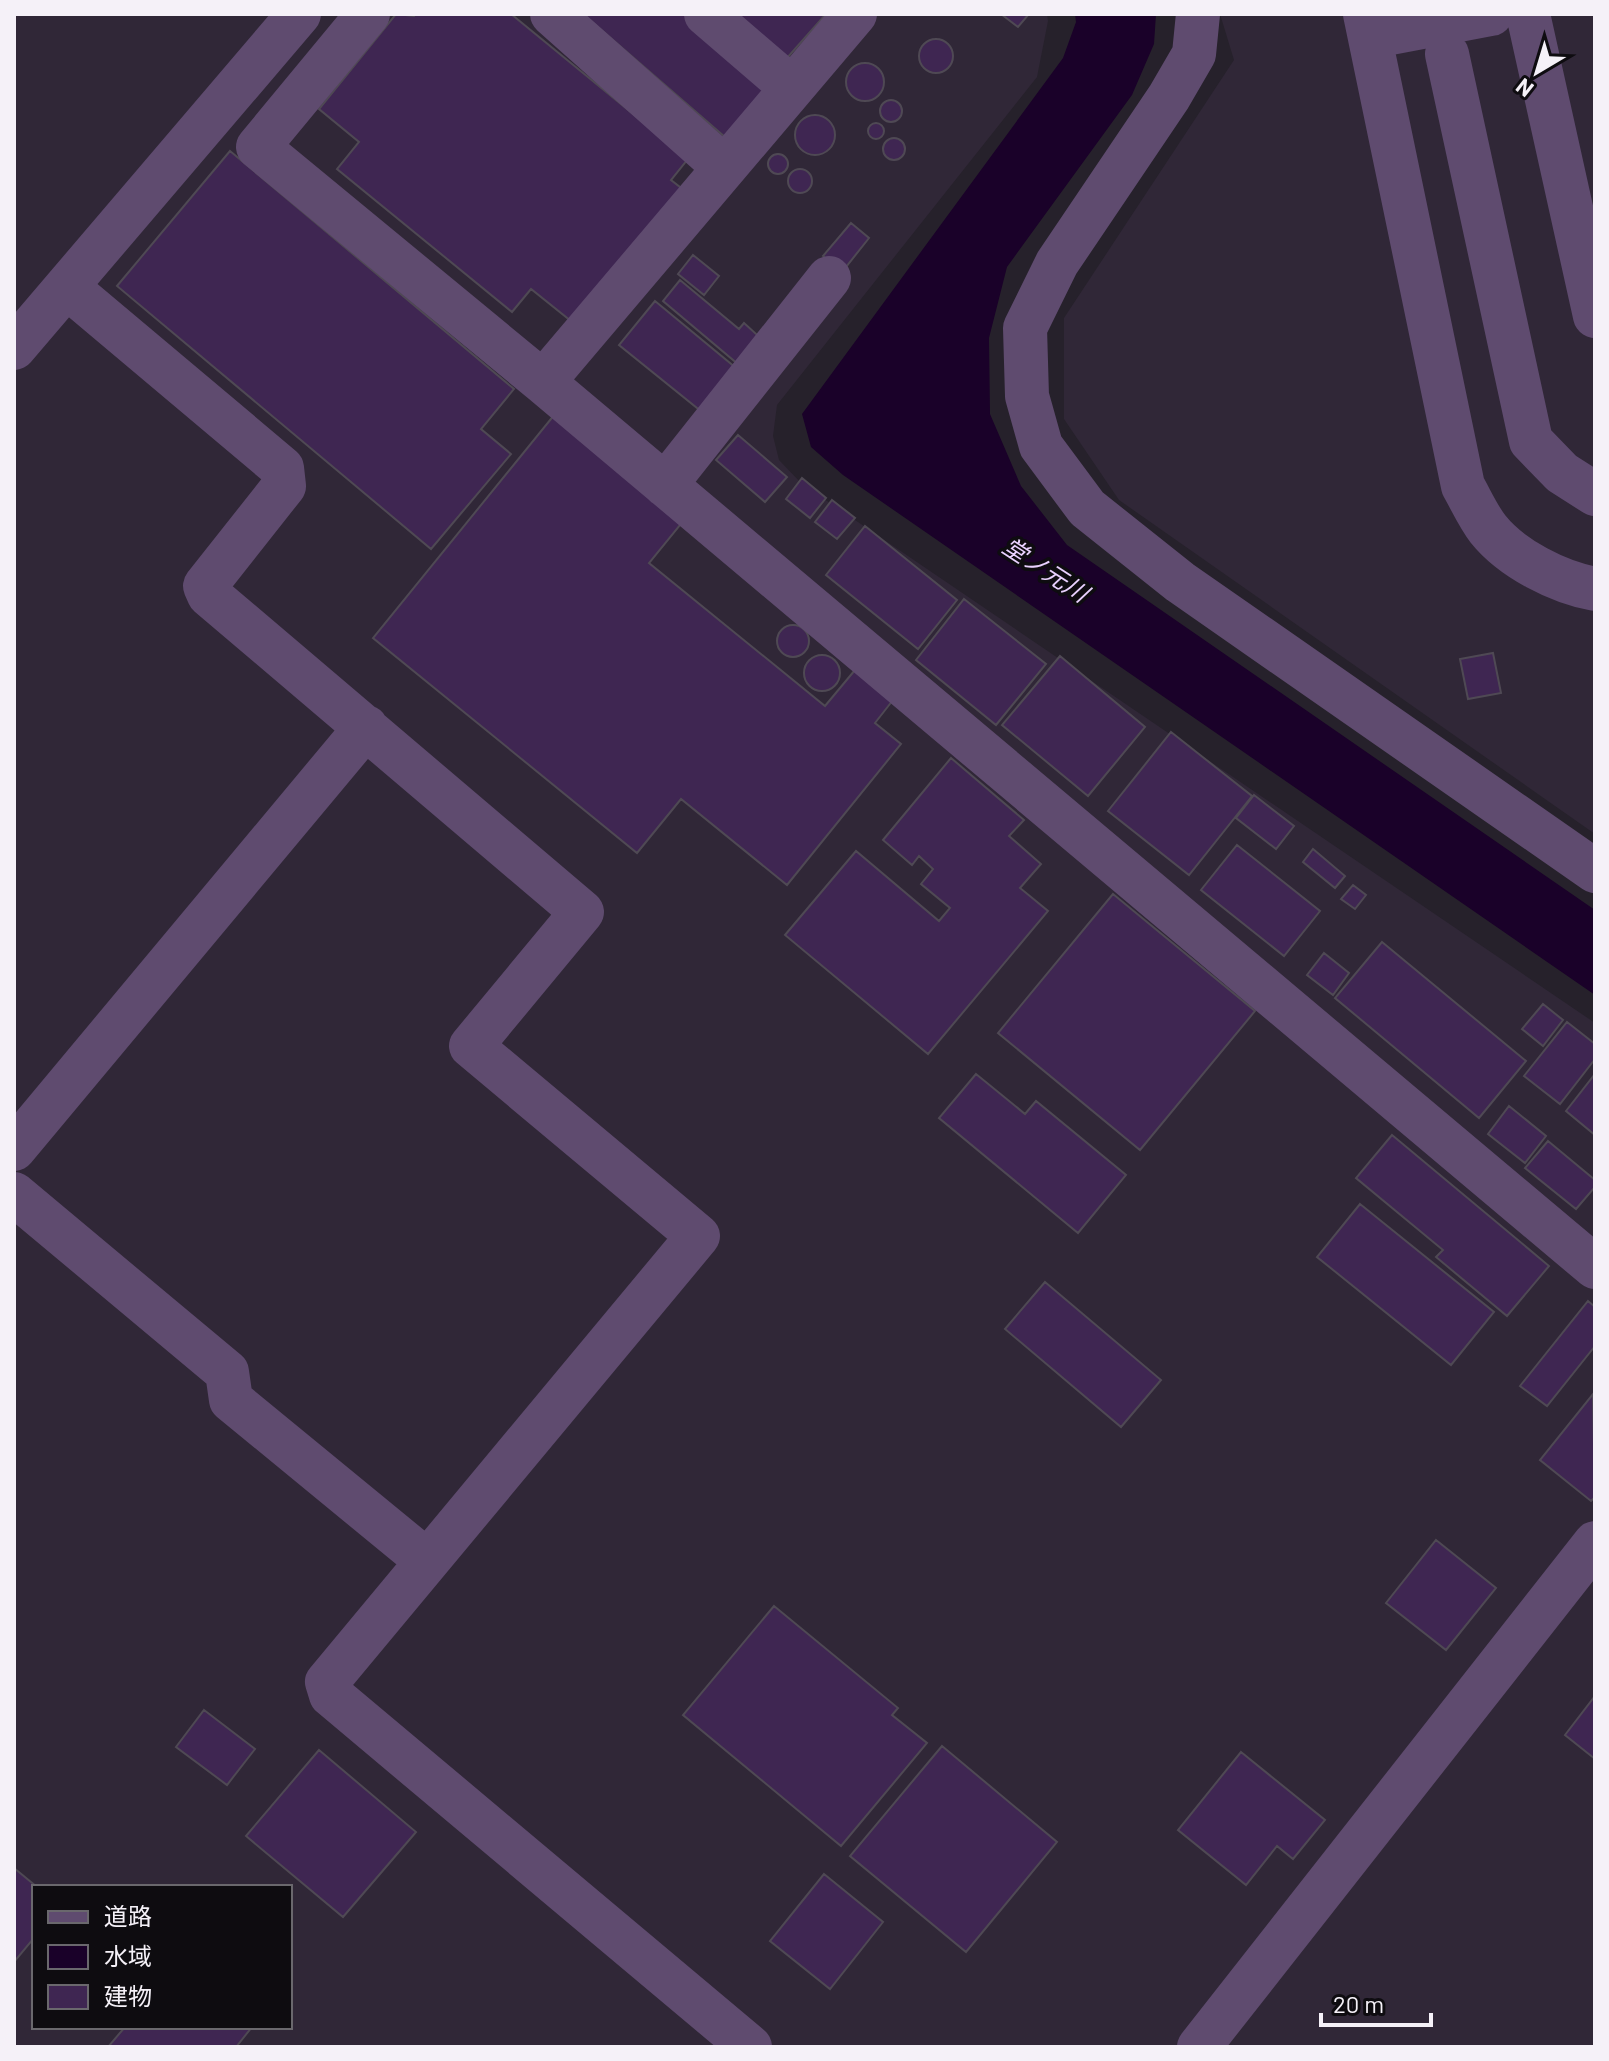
<svg xmlns="http://www.w3.org/2000/svg" width="1609" height="2061" font-family="Barlow,'Noto Sans JP',sans-serif">
<rect width="100%" height="100%" fill="#26212b"/>
<!-- built -->
<path fill="#302737" fill-rule="evenodd" d="M14,14H1047L1048,21L1037,77L777,405L773,436L779,460L802,484L1595,1023V2047H14ZM34,1887H290V2027H34Z
M1220,14H1595V834L1119,500L1064,419V318L1234,60Z"/>
<!-- water -->
<path fill="#1a0129" d="M1075,14H1156L1154,44L1132,95L1007,267L989,338L990,414L1021,486L1067,545L1595,910V995L843,475L811,447L802,414L1063,58L1076,22Z"/>
<!-- building -->
<path fill="#3f2652" stroke="#4f4954" stroke-width="2" d="M396,14L414,16L416,14H511L688,159L671,180L685,191L576,325L531,289L512,312L337,169L359,142L319,109Z
M583,14H692L779,91L733,144Z
M736,14H826L787,58Z
M1001,14H1029L1018,27Z
M919 56a17 17 0 1 1 34 0a17 17 0 1 1-34 0Z
M846 82a19 19 0 1 1 38 0a19 19 0 1 1-38 0Z
M880 111a11 11 0 1 1 22 0a11 11 0 1 1-22 0Z
M795 135a20 20 0 1 1 40 0a20 20 0 1 1-40 0Z
M868 131a8 8 0 1 1 16 0a8 8 0 1 1-16 0Z
M883 149a11 11 0 1 1 22 0a11 11 0 1 1-22 0Z
M230,151L514,389L481,429L511,454L431,549L117,286Z
M768 164a10 10 0 1 1 20 0a10 10 0 1 1-20 0Z
M788 181a12 12 0 1 1 24 0a12 12 0 1 1-24 0Z
M851,223L869,238L842,272L823,256Z
M693,255L719,276L704,295L678,274Z
M680,280L739,329L744,323L767,344L745,370L663,301Z
M655,301L742,373L707,416L619,345Z
M555,414L685,519L649,563L825,706L855,670L893,700L875,723L901,744L787,885L681,799L637,853L373,638Z
M738,435L787,477L765,502L716,460Z
M802,478L826,498L810,518L786,499Z
M832,500L855,518L837,539L815,522Z
M865,526L957,600L918,649L826,575Z
M964,599L1046,664L996,725L916,660Z
M777 641a16 16 0 1 1 32 0a16 16 0 1 1-32 0Z
M1493,653L1501,693L1468,699L1460,659Z
M804 673a18 18 0 1 1 36 0a18 18 0 1 1-36 0Z
M1060,656L1145,727L1088,796L1002,725Z
M1171,732L1252,796L1189,875L1108,811Z
M951,758L1024,820L1009,836L1041,864L1020,888L1048,911L928,1054L785,935L856,851L939,921L950,908L921,884L933,869L919,856L912,865L883,840Z
M1254,795L1294,826L1276,849L1236,818Z
M1237,845L1320,911L1284,956L1201,890Z
M1313,849L1345,876L1335,888L1303,862Z
M1353,885L1366,895L1355,909L1341,899Z
M1113,894L1255,1011L1140,1150L998,1033Z
M1382,942L1526,1061L1479,1118L1335,998Z
M1324,953L1349,973L1333,995L1307,975Z
M1543,1004L1563,1020L1543,1046L1522,1029Z
M1567,1022L1595,1044V1059L1560,1104L1524,1076Z
M976,1074L1025,1114L1036,1101L1126,1175L1078,1233L939,1118Z
M1595,1074V1135L1566,1111Z
M1509,1106L1546,1136L1525,1163L1488,1134Z
M1392,1135L1549,1266L1507,1316L1436,1257L1443,1250L1356,1178Z
M1548,1141L1595,1180V1187L1576,1209L1525,1168Z
M1360,1204L1494,1312L1451,1365L1317,1257Z
M1045,1282L1161,1380L1121,1427L1005,1329Z
M1588,1301L1595,1307V1346L1547,1406L1520,1386Z
M1593,1394L1595,1497L1591,1501L1540,1460Z
M1436,1540L1496,1588L1446,1650L1386,1603Z
M774,1606L898,1708L892,1715L927,1743L841,1846L683,1715Z
M1595,1696V1759L1565,1735Z
M204,1710L255,1749L227,1785L176,1747Z
M942,1746L1057,1842L966,1952L850,1856Z
M319,1750L416,1832L343,1917L246,1836Z
M1241,1752L1325,1820L1293,1859L1277,1846L1246,1885L1178,1830Z
M14,1868L37,1887H34V1938L14,1962Z
M824,1874L883,1922L830,1989L770,1941Z
M125,2027H252L236,2047H108Z"/>
<g fill="none" stroke-linecap="round" stroke-linejoin="round">
<!-- minor -->
<path stroke="#5f4b6f" stroke-width="44" d="M368,14L258,147L543,382L1595,1267
M552,14L724,167
M706,14L792,88
M1198,14L1194,54L1169,97L1057,263L1025,328L1027,396L1041,446L1087,508L1180,582L1595,871
M1365,14L1463,486C1471,500 1478,516 1488,529C1512,559 1558,582 1595,589
M1528,14L1595,316
M1370,37L1491,14
M1447,54L1531,441L1562,473L1595,494
M67,287L282,468L284,486L205,586L209,595L582,912L471,1046L698,1236L327,1682L331,1695L750,2047
M14,348L299,14
M543,382L855,14
M665,485L829,278
M14,1149L366,727
M14,1194L227,1372L231,1400L427,1561
M1199,2047L1595,1543"/>
</g>
<g text-anchor="middle" dominant-baseline="central" stroke-width="7" stroke-linejoin="round" paint-order="stroke">
<!-- water labels -->
<g font-size="24" font-style="italic" fill="#e9d1fe" stroke="#0e0c10">
<text transform="translate(1046 569) rotate(33)">堂ノ元川</text>
</g>
</g>
<!-- border -->
<rect width="1609" height="2061" fill="none" stroke="#f5f1f8" stroke-width="32"/>
<!-- legend -->
<rect x="32" y="1885" width="260" height="144" fill="#0e0c10" stroke="#6a686d" stroke-width="2"/>
<rect x="48" y="1911" width="40" height="12" fill="#5f4b6f" stroke="#6a686d" stroke-width="2"/>
<text x="104" y="1925" font-size="24" fill="#f5f1f8">道路</text>
<rect x="48" y="1945" width="40" height="24" fill="#1a0129" stroke="#6a686d" stroke-width="2"/>
<text x="104" y="1965" font-size="24" fill="#f5f1f8">水域</text>
<rect x="48" y="1985" width="40" height="24" fill="#3f2652" stroke="#6a686d" stroke-width="2"/>
<text x="104" y="2005" font-size="24" fill="#f5f1f8">建物</text>
<!-- north arrow -->
<g transform="translate(1537 72) rotate(218)" stroke="#0e0c10" stroke-width="6" paint-order="stroke">
<path d="M0-6L14 30L0 20L-14 30Z" fill="#f5f1f8"/>
<text y="-12" font-size="22" font-weight="bold" text-anchor="middle" fill="#f5f1f8">N</text>
</g>
<!-- scale -->
<path d="M1321 2013v12h110v-12" fill="none" stroke="#f5f1f8" stroke-width="4"/>
<text x="1333" y="2013" font-size="24" fill="#f5f1f8" stroke="#0e0c10" stroke-width="6" paint-order="stroke">20 m</text>
</svg>
